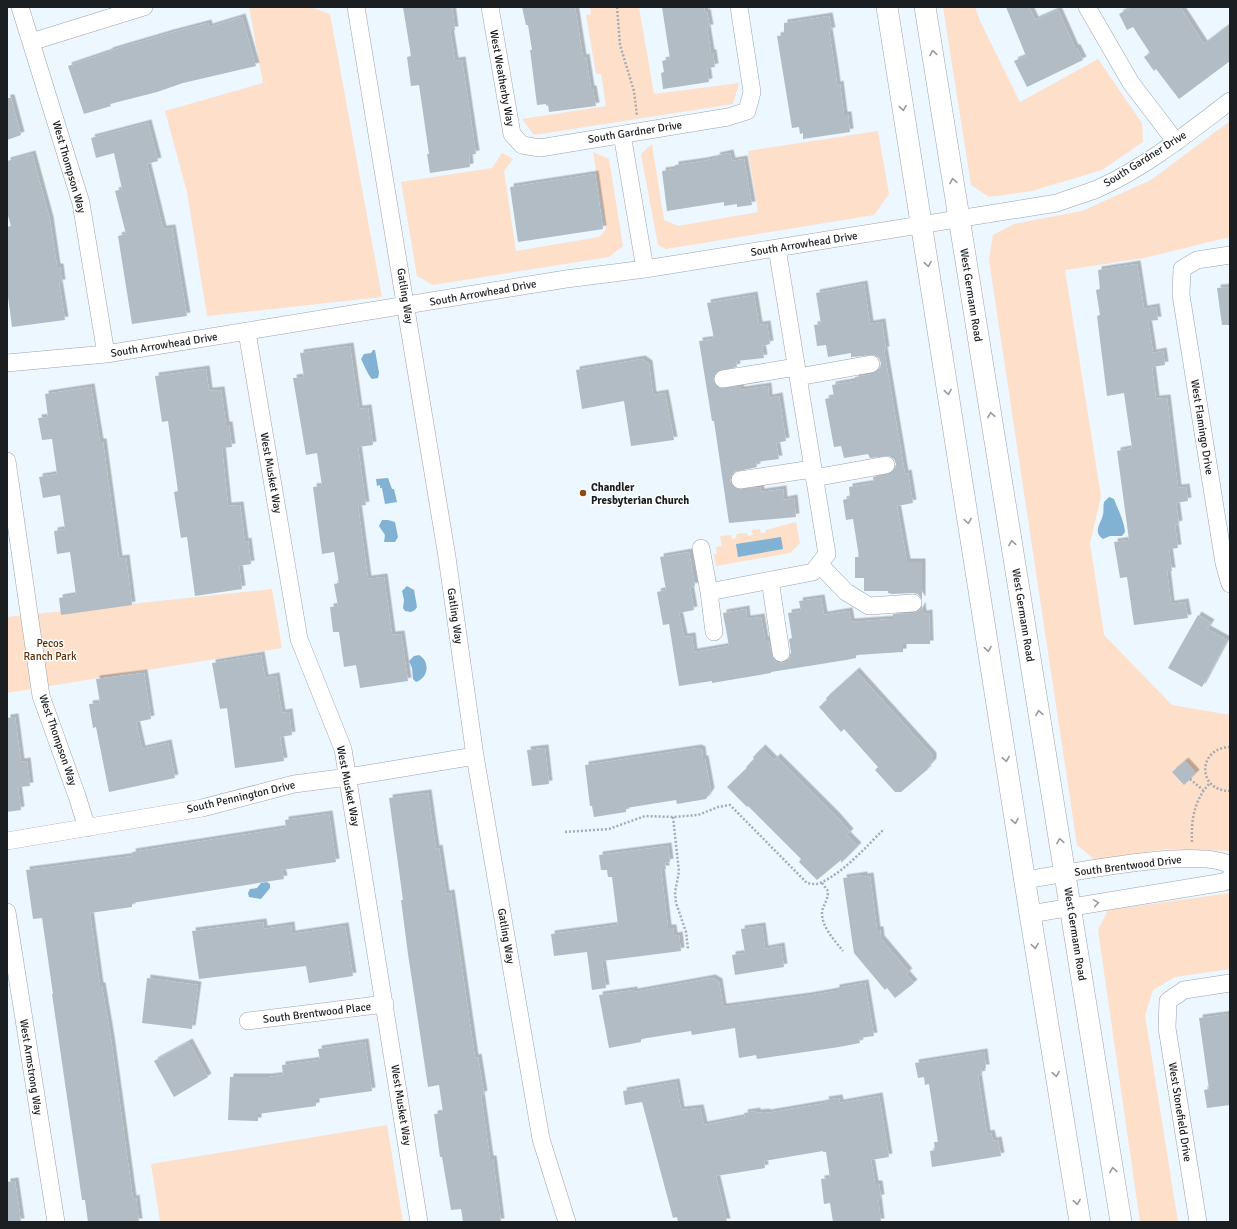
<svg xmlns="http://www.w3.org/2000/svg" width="1237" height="1229" font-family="Signika,sans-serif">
<defs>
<filter id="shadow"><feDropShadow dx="3.5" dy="-3.5" stdDeviation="0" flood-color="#0004"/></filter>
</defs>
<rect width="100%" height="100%" fill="#ecf7ff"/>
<!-- green -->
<path fill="#fedfca" d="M249,7H310L330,14L382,297L207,316L187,192L165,111L263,83Z
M590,7H639L654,94L739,83L733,104L534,135L522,119L606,106L601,74H596L586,15L591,14Z
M943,7H975L980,21L1020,102L1098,59L1142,123L1143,142L1102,170L1032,191L989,197L971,185Z
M1230,121V237L1144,258L1065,270L1101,496L1090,543L1104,635L1172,705L1230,715V851L1166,849L1095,860L1077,845L989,260L993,235L1014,224L1082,211L1151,180Z
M878,131L889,194L874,215L666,249L658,245L641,154L652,144L664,220L678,226L758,212L748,151Z
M593,152L609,159L623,246L609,257L433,285L417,276L401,182L492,168L502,153L513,159L504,171L516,251L599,237L606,229Z
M796,522L800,543L790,553L716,566L714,554H717L716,547L722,546L720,536L731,535L732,539L736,538L737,534L746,533L749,536L753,535L752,530L760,529L761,533H765L766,530Z
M272,589L282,648L7,693V617Z
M1230,893V969L1175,977L1153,990L1145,1015L1178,1222H1140L1098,930L1108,910Z
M387,1125L403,1222H160L151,1164Z"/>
<!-- water -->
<path fill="#81b2d4" d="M373,350H375L379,373L378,378L372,379C369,377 363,363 361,359L364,354L371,353Z
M388,478L392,489H394L397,502L385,504L382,488H380V485L377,486L376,479Z
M1109,497L1114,499C1118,510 1124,520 1125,532L1122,536H1110L1103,539C1093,532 1100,525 1103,515C1104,511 1103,506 1104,502Z
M382,520H388L395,522L398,537L395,542H384L385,535L379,526Z
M781,537L783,549L738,557L736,544Z
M407,586L414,590L417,607L415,610L411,612L405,611L403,608L404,600L402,591Z
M419,655C430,661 429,678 416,682L413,679L412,668L409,661L414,656Z
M267,882L270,884V888L261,899L249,897L248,893L250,889L257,888L261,883Z"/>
<!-- building -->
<path fill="#b1bcc4" filter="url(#shadow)" d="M403,7H452L455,30H450L455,61L462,60L476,154L469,155L470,167L430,173L427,154H429L419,85L411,86L407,57L411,56Z
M522,7H575L583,58L586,57L591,89H593L596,106L549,112L548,105L546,106V104L537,105L530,50H532L528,25H526Z
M662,7H704L705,13L707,12L710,28H707L711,53H713L715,67L707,68L709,82L663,89L661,73L664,72L662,61L670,59Z
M1006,7H1029L1035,20L1058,10L1075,48H1077L1083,60L1027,87L1014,61L1026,56Z
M1132,7H1180L1204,44L1230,24V61L1179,99L1156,69L1154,71L1144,57L1150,53L1133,27L1127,30L1119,14Z
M829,16L832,31H829L835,69L837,85L840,84L844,115H848L850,132L803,139V133L800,134L799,127L792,128L777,36L784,35V23Z
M242,17L256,66L183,83L157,92L110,104L111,106L84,114L68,66L109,52V51L170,33L208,23L209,27Z
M7,98H11L21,135L7,140Z
M148,123L158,161L147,164L163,229L172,228L187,316L132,324L118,236L126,234L115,191L122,189L114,153L96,158L91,138Z
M730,153L732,161L744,159L752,205L737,207V204L724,206V202L667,211L662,171L675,169V165L703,161L717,158L716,156Z
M32,154L50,220L57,267H60L62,283H59L65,320L12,327L7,289V227L11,226L7,212V161Z
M595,174L603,229L518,242L510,187Z
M1137,264L1144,309L1156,307L1158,320L1148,321L1153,353L1163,351L1165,365L1152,367L1156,399L1167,398L1178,488L1186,487L1188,501L1176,503L1179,524L1175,525L1178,548L1169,549L1172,571H1167L1171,604L1185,602L1188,618L1134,625L1127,577L1120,578L1114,542L1129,540L1117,451L1132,448L1124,393L1107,396L1097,316L1100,315L1096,290L1100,289L1098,270Z
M864,284L870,324L882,322L886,350H884L905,474L908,473L913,503L897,506L907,562H922V600L918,594L913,593L892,594L888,593V591H864V578H855V557H859L853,519L846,520L843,500L850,498L849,487L874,483L873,477L893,472L896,464L894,459L889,456L870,458L868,454L844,458L841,446L834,447L825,399L834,397L832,385L855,381V377L873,374L880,368L881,363L879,358L874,355L851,357V353L828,357L826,345L817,346L814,325L821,324L816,293Z
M1230,287V325H1222L1217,288Z
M754,295L759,325L767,324L770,344L762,346L764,358L736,361L737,367L716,372L713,381L720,388L739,386L741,390L768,386L769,398L779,396L786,441L776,443L779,459L756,462L757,467L734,472L731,476L730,482L737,489L760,487L761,492L783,489L784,500L794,498L796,517L729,523L714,421H712L699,341L714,339L707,303Z
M350,346L359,409L368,408L373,445L358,447L366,505L358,506L368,579L384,577L392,635L401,634L408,681L360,688L356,665L344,667L339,632H333L330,607L338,606L334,584L339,583L334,552L322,554L313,487L322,486L317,453L306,455L293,378L304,377L300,353Z
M642,359L649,364L653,395L665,393L674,440L631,446L624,401L582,409L576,370Z
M206,369L209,391L221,390L226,425H229L232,447L222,448L228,506L240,505L245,542L248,541L251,564L239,566L242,589L195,596L187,537L181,538L174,492L178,491L168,421L162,422L155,376Z
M91,387L100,442H103L119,559L126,558L132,605L61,615L59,598L76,595L70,552L57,554L54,531L65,529L60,495L43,498L39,477L57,474L52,439L42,440L38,418L48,417L45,394Z
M689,552L695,586L690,587L694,610L679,613L684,637L692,636L694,652L729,646L723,613L746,609L747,619L761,617L765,640L769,642L773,659L777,662L783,663L788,661L791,652L789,639L792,638L788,613L801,611L799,601L821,598L824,615L849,611L851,622L893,619V614L914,613L919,611L922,605L923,614L929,613L930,644H903V652L856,655V658L846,660L771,672V673L712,683V681L679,686L669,624L663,625L657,592L666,590L660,557Z
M1198,615L1211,623L1207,629L1227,640L1202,687L1168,668Z
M261,655L265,678L276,676L282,713L289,712L292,735L280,737L284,761L235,768L227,708L220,709L212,663Z
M856,671L933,756V762L927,768L928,769L901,792H895L875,770L878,767L844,729L841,732L819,707L827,700L826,698Z
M144,673L151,719L136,722L142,749L168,743L175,778L109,792L96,727L93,728L89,704L100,703L96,679Z
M15,717L21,762L27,761L30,786L18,787L21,810L7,812V718Z
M545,748L549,784L532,786L527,750Z
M698,748L702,750L703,759H705L711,791L706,799L677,804L676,800L626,808V812L594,817L592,806H590L585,765Z
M762,748L774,760L777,757L836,816L850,832L847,835L858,846L841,863V860L817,880L799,862L801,859L748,806L747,807L727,787L747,768L746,767L754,759L753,757Z
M1185,761L1196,773L1184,785L1172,772Z
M428,793L436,849L439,848L446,894L451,893L475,1058L478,1057L484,1094L481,1095L490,1159H493L501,1222H463L461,1209L451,1210L442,1157H440L434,1114L443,1113L439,1085L428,1087L408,954L401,900H403L389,798Z
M329,814L336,862L282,870L284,879L132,903V907L90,913L100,986H102L111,1039L133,1199L136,1198L139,1222H88L85,1200H82L52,994H53L42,918L33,919L26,870L133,856L132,852L286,828L285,820Z
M668,846L670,862L665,863L666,869H661L668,928H673L674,936L679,935L681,951L602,961L606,988L592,990L587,952L554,956L551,934L618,925L612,877H608L607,870H601L599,855Z
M864,875V877L870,876L877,930H880L881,939L909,972L906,974L914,983L895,998L887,988L885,990L854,953L843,878Z
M263,922L264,929L291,925L292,934L345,926L353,976L309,983L306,966L199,979L192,931Z
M762,926L765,949L781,946L784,967L735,975L732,955L745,953L741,929Z
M147,978L198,985L192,1029L142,1023Z
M712,978L719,982L723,1007L807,996L836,991V988L865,983L874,1036L859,1038L860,1043L839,1047L757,1059L756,1055L739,1058L735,1028L692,1035L691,1031L641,1039V1042L609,1048L599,995L634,990V992Z
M1230,1014V1105L1207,1108L1204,1090L1209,1089L1199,1018Z
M189,1042L208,1077L174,1097L154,1061Z
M365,1042L372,1091L316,1099V1106L258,1114V1121L228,1120L230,1077H269L283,1075L282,1065L320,1060L318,1049Z
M984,1052L986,1068H981L982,1074L978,1075L987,1134L991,1133L993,1141L998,1140L1001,1156L932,1167L930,1151L935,1150L934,1142H938L929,1084L925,1085L924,1077L918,1078L915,1063Z
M676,1082L681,1110L700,1108L704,1125L745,1117L744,1113L757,1111V1113L766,1112L767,1113L826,1103L825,1100L839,1098L840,1103L879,1096L889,1157L871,1160L875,1184H879L881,1198H878L881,1222H833L830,1203L824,1204L821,1179L830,1178L826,1152H823V1151L764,1161L765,1168L716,1176L727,1222H678L677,1217L673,1218L642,1102L625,1105L623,1091Z
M15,1181L21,1222H7V1182Z"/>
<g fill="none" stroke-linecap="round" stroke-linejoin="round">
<!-- minor casing -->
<g stroke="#9aa4ac" stroke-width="18">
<path id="minor" d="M20,7L81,203L106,354
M356,7L447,557L475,756L541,1139L567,1222
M490,7L512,134L522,145L540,148L728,117L747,111L752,92L739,7
M1087,7L1131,83L1176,142
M31,42L144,7
M622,134L645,269
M1230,255L1197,260L1182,269L1181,295L1224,563L1230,584
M247,332L299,639L343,749L419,1222
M7,363L106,354L566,279L645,269L1057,203C1070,198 1084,194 1097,189C1146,167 1188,133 1230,101
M798,377L871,364
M723,379L796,367
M7,461L41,696L77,796L87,828
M814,478L886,465
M740,480L812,469
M701,548L709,592
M819,564L846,592L869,606L913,603
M770,580L781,653
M714,632L709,592L813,572L827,554L777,248
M7,841L202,808L294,784L348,777L475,756
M1024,880C1067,874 1197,846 1230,865
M7,912L56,1222
M1030,914L1224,882L1230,878
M248,1021L385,1004
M1198,1222L1167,1028L1168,1001L1184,990L1230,983"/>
</g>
<!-- major casing -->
<g stroke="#9aa4ac" stroke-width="22">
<path id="major" d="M887,7L1030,914L1080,1222
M925,7L1121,1222"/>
</g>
<!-- path -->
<path stroke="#a3acb2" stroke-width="2.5" stroke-dasharray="2 2" stroke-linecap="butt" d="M617,7L620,45L634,91L637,116
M1230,747C1197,748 1197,791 1230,791
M1190,779L1203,790
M673,817L679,872L675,892L676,903L686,932L688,949
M565,832L609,829L645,816L673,817L698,815L718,807L730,805L807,883C812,884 817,885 822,882C844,872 867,846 884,829
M1192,842C1191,820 1194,800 1210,783
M822,883L828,891C828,901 823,905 822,912C821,926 835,941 843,951"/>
<!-- minor -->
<use href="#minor" stroke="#fff" stroke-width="17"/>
<!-- major -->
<use href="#major" stroke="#fff" stroke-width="21"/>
</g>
<!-- one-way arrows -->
<defs><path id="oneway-chevron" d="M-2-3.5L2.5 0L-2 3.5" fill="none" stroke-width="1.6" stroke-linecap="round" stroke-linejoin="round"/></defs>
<g stroke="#989a9c">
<use href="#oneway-chevron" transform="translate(933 53) rotate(-99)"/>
<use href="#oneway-chevron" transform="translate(903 108) rotate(81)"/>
<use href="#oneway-chevron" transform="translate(953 181) rotate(-99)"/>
<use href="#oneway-chevron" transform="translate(928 264) rotate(81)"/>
<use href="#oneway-chevron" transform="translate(948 392) rotate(81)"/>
<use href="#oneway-chevron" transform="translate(991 415) rotate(-99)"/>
<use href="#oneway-chevron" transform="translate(968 521) rotate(81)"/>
<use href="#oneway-chevron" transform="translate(1012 543) rotate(-99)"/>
<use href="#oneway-chevron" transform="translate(988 649) rotate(81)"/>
<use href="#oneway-chevron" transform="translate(1039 713) rotate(-99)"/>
<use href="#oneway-chevron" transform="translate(1006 759) rotate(81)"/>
<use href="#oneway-chevron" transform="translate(1015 821) rotate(81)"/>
<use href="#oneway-chevron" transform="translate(1060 841) rotate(-99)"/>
<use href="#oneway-chevron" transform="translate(1096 903) rotate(-9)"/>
<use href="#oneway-chevron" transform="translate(1035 946) rotate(81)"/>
<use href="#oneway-chevron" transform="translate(1056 1074) rotate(81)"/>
<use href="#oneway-chevron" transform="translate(1113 1170) rotate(-99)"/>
<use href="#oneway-chevron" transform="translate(1077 1202) rotate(81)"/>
</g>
<!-- markers -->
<circle fill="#8a4a12" stroke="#fff" stroke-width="1.5" cx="583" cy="493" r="4"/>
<g text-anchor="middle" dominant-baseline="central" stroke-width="3" stroke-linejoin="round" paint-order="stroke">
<!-- street labels -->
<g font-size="11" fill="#1b1f22" stroke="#fff">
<text transform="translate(502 78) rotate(80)">West Weatherby Way</text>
<text transform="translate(635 132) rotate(-9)">South Gardner Drive</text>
<text transform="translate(1145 159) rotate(-32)">South Gardner Drive</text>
<text transform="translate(69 167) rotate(74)">West Thompson Way</text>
<text transform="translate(804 244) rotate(-9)">South Arrowhead Drive</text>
<text transform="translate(483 293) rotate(-10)">South Arrowhead Drive</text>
<text transform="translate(971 295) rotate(81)">West Germann Road</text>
<text transform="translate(405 296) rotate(81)">Gatling Way</text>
<text transform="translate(164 345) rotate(-9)">South Arrowhead Drive</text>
<text transform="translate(1202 427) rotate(81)">West Flamingo Drive</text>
<text transform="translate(271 473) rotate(80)">West Musket Way</text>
<text transform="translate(1023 615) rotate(81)">West Germann Road</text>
<text transform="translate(455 616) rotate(82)">Gatling Way</text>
<text transform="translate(58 740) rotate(71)">West Thompson Way</text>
<text transform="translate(348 786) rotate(79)">West Musket Way</text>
<text transform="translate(241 797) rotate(-13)">South Pennington Drive</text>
<text transform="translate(1128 866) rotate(-7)">South Brentwood Drive</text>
<text transform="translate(1075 934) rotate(81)">West Germann Road</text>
<text transform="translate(506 936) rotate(80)">Gatling Way</text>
<text transform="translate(317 1013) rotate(-7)">South Brentwood Place</text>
<text transform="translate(31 1067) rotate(81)">West Armstrong Way</text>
<text transform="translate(401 1105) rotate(81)">West Musket Way</text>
<text transform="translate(1180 1112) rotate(81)">West Stonefield Drive</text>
</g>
<!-- poi labels -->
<g font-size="11" font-weight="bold" fill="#1b1f22" stroke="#fff" text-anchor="start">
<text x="591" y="487">Chandler<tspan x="591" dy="13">Presbyterian Church</tspan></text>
</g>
<!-- park labels -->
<g font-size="11" fill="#5a2e06" stroke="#fff">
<text x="50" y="643">Pecos<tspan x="50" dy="13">Ranch Park</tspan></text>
</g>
</g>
<!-- border -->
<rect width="1237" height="1229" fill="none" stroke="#1b1f22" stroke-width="16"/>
</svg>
